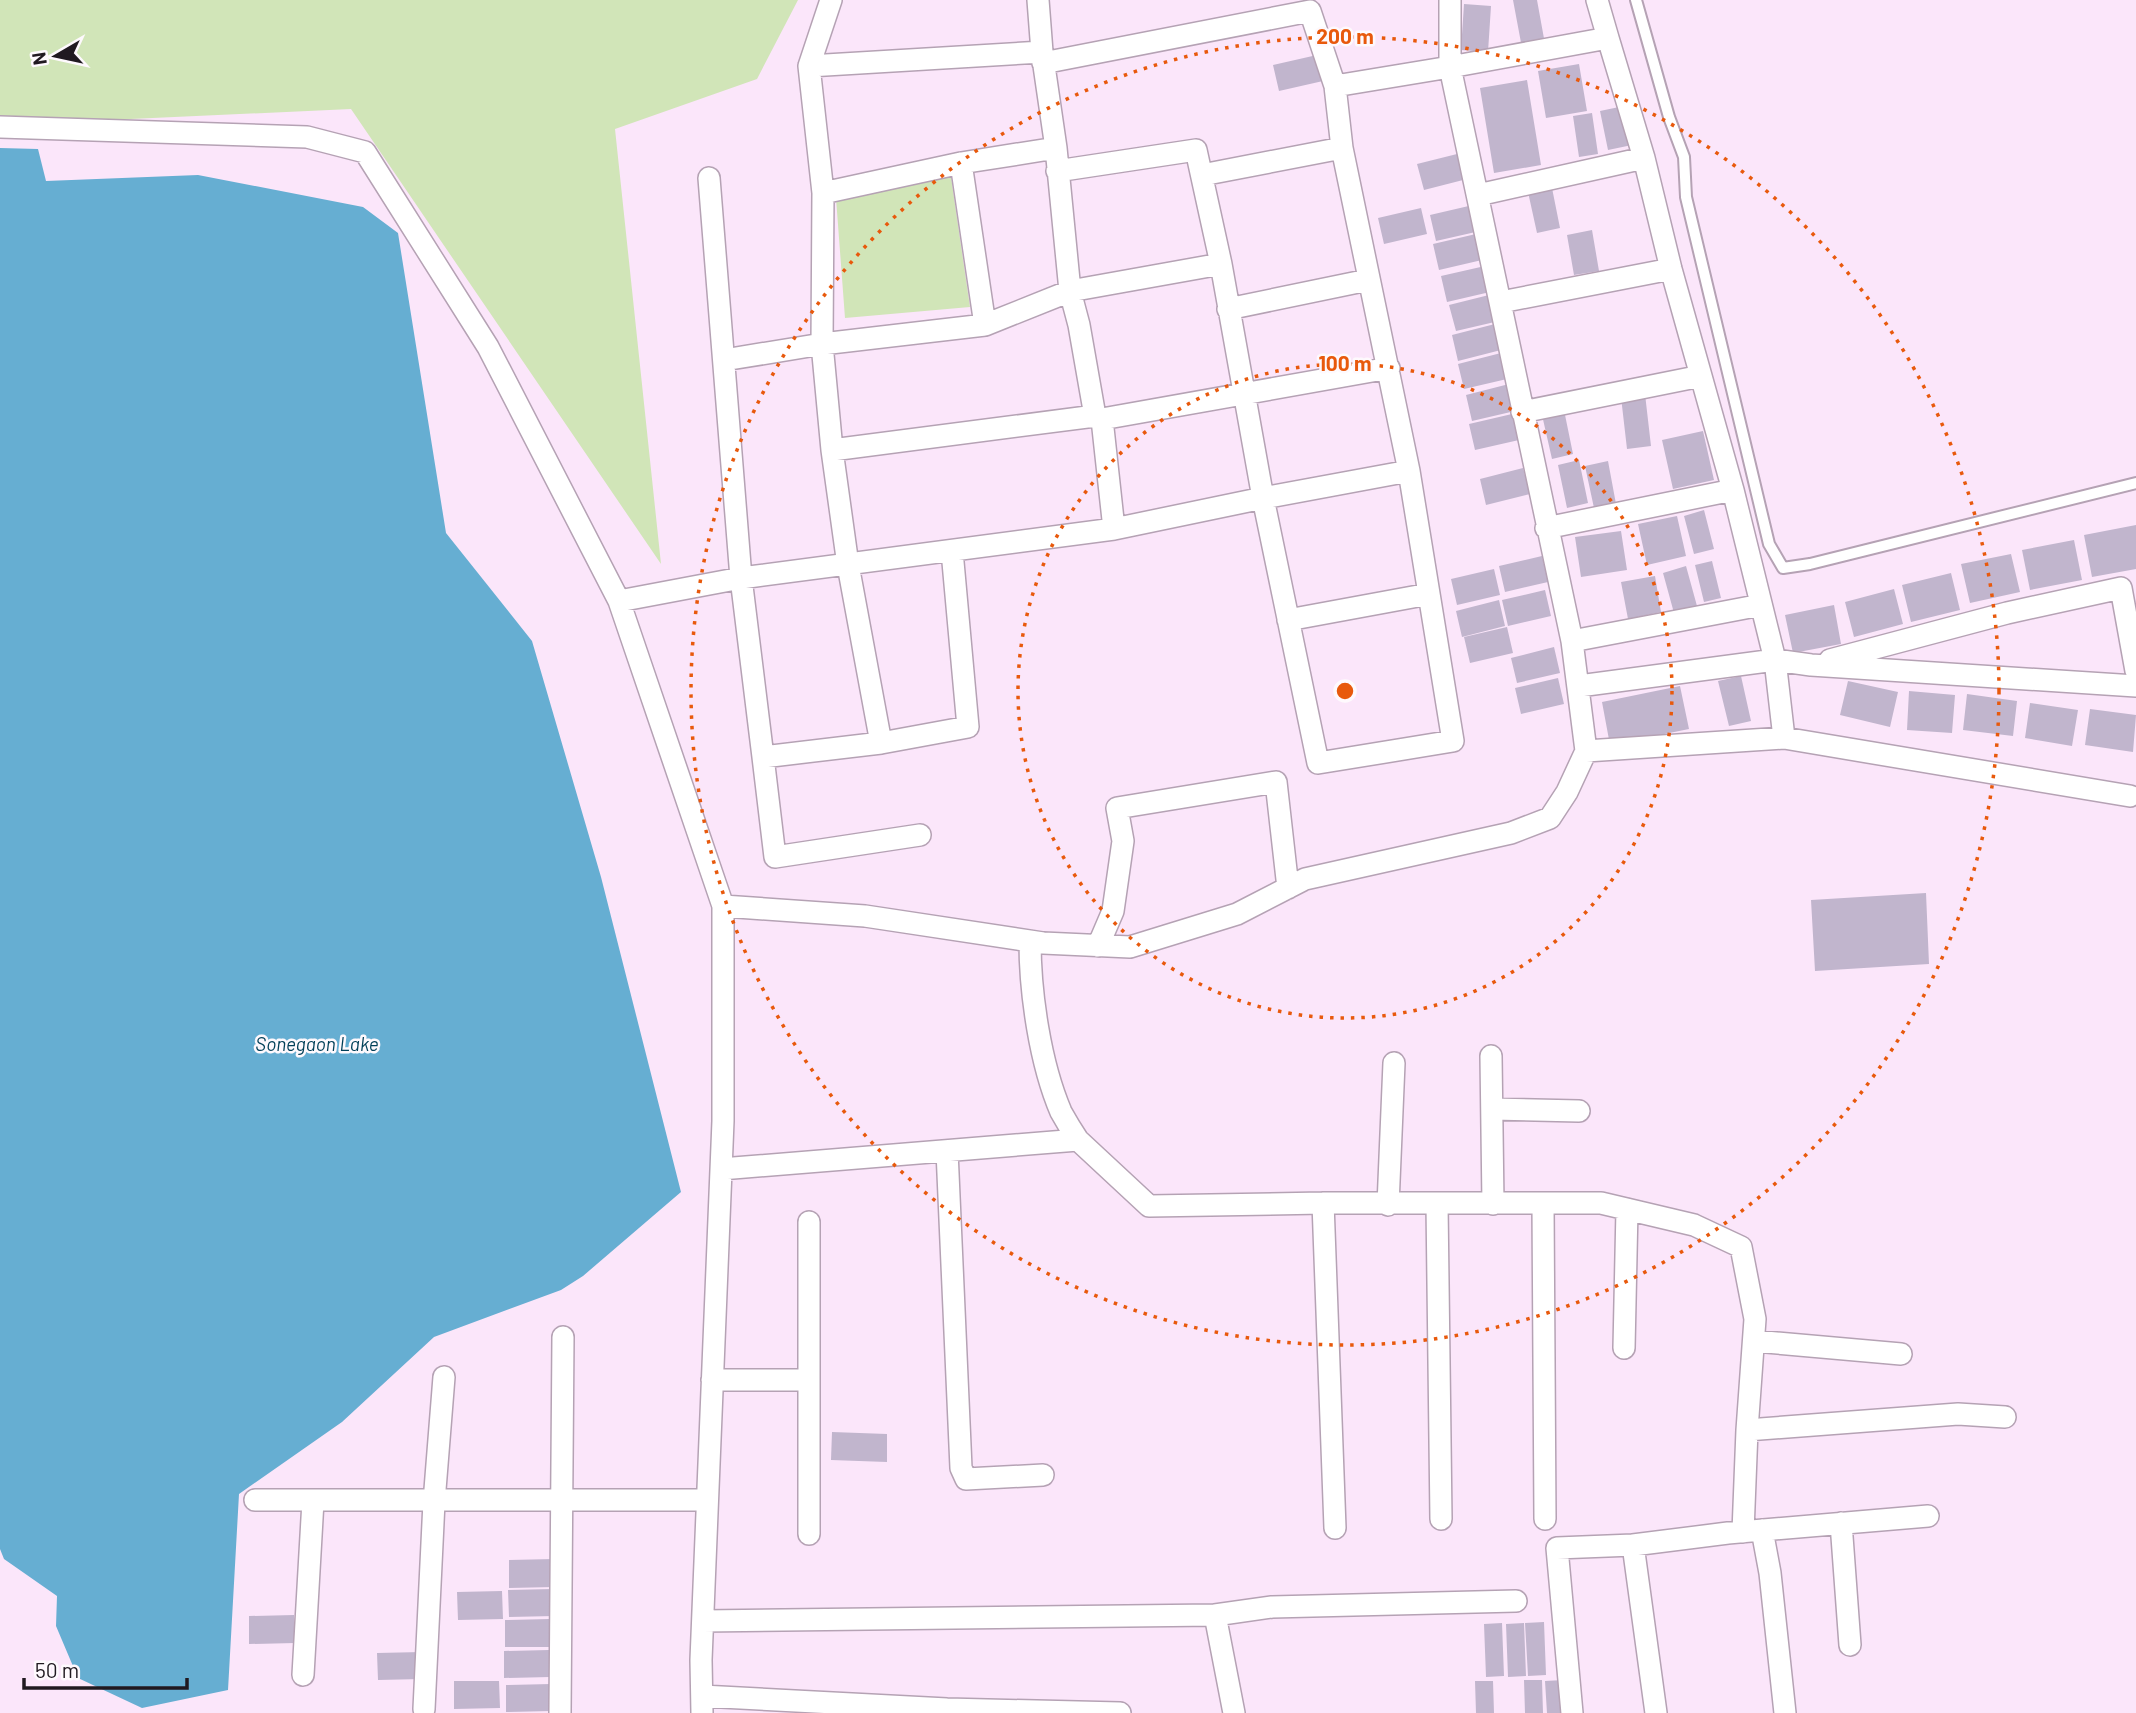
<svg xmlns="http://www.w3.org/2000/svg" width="2136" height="1713" font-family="Barlow,sans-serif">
<rect width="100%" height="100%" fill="#fbe6fa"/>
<!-- green -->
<path fill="#d1e5b8" d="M0,0H798L757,79L615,129L661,564L351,109L0,125Z
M951,177L970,307L845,318L836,198Z"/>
<!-- water -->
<path fill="#66aed2" d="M0,148L38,149L46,181L198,175L363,207L398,233L446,533L532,641L601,877L681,1192L583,1276L561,1290L434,1337L342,1422L239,1494L228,1690L142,1708L78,1678L56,1626L57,1596L4,1559L0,1549Z"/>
<!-- building -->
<path fill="#c1b5cd" d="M1513,0H1537L1545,44L1522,48Z
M1464,4L1491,6L1488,52L1461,50Z
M1317,55L1323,81L1279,91L1273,65Z
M1579,64L1587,111L1546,118L1538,71Z
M1527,80L1541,165L1494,173L1480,88Z
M1624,106L1632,145L1608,150L1600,111Z
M1592,113L1598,154L1579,157L1573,116Z
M1461,153L1467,179L1424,190L1417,164Z
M1552,188L1560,228L1537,233L1528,192Z
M1473,205L1480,231L1436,241L1430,215Z
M1421,208L1427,234L1384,244L1378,218Z
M1592,230L1599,271L1574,275L1567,235Z
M1476,234L1482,260L1439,270L1433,244Z
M1485,266L1490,292L1447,302L1441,276Z
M1493,294L1499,321L1456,331L1449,305Z
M1495,324L1501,350L1458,361L1452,335Z
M1501,353L1507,379L1464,389L1458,364Z
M1509,384L1515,411L1472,421L1466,395Z
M1645,394L1651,446L1627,449L1621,397Z
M1564,410L1573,454L1552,459L1542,415Z
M1512,414L1519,440L1475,450L1469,424Z
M1703,431L1714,480L1673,489L1662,440Z
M1579,460L1588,503L1567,508L1558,465Z
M1608,461L1616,504L1594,508L1585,466Z
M1523,468L1530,494L1486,505L1480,479Z
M1704,510L1714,549L1694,554L1684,516Z
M1677,516L1686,556L1647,565L1638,524Z
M2136,525V569L2092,577L2084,535Z
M1621,531L1627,570L1581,577L1575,537Z
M2074,540L2082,580L2030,590L2022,550Z
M2011,554L2020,592L1970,603L1961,564Z
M1542,556L1548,582L1505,592L1499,566Z
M1712,561L1721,598L1704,602L1695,565Z
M1686,566L1697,606L1674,613L1663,573Z
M1494,569L1500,595L1457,605L1451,579Z
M1951,573L1960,610L1911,622L1902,585Z
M1655,576L1661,612L1628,619L1621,582Z
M1894,589L1903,624L1854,637L1845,602Z
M1545,590L1551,616L1508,626L1502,600Z
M1499,600L1505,626L1462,637L1456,611Z
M1834,605L1841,644L1793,653L1785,615Z
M1507,627L1513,653L1470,663L1464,637Z
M1554,647L1560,673L1517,683L1511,658Z
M1741,676L1751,721L1729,726L1718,681Z
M1558,678L1564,704L1521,714L1515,688Z
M1848,681L1898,692L1890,727L1840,715Z
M1680,686L1689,729L1610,745L1602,702Z
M1909,691L1955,695L1952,733L1907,730Z
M1967,694L2017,701L2013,736L1963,730Z
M2030,703L2078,710L2072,746L2025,738Z
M2090,709L2136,715L2133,752L2085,745Z
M1926,893L1929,964L1815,971L1811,900Z
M832,1432L887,1434V1462L831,1460Z
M554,1559V1587L509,1588V1560Z
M553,1589L554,1616L509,1617L508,1590Z
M502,1591L503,1619L458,1620L457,1592Z
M294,1615L295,1643L249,1644V1616Z
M550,1619L551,1647H505V1620Z
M1544,1622L1546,1675L1528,1676L1525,1623Z
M1502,1623L1504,1676L1486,1677L1484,1624Z
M1524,1623L1526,1676L1508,1677L1506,1624Z
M549,1650L550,1677L504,1678V1651Z
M422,1652V1679L378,1680L377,1653Z
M1524,1680H1542L1543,1713H1525Z
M1563,1680L1565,1713H1547L1545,1681Z
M454,1681H499L500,1708L454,1709Z
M1475,1681H1493L1494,1713H1476Z
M551,1684V1711L506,1712V1685Z"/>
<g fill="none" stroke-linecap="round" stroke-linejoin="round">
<!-- service casing -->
<g stroke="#b5a2b4" stroke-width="14">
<path id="service" d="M1636,0L1669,117L1684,157L1686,197L1769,544L1783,568L1810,564L2136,483"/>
</g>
<!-- minor casing -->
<g stroke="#b5a2b4" stroke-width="24">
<path id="minor" d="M831,0L809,66L823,193L822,344L985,325L961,163
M1038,0L1042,52L1056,148L1070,291L1079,325L1095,416L1102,419L1114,529
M1043,63L1310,11L1335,86
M809,66L1042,52
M0,127L307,137L365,152L488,347L619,601L741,578L1114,529L1263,498L1409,471
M1057,171L1196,150L1221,264L1263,498L1318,763L1453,741L1409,471L1342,148L1335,86L1450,67V0
M1202,175L1342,148
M709,178L741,578L763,757L881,743L848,565L832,450L822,344L724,360
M823,193L961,163L1056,148
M1478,195L1644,158L1608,38
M1501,302L1671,269
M1228,309L1368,280
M985,325L1070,291L1221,264
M1522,412L1701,376
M1102,419L1389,368
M832,450L1095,416
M1733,490L1775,660L1784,738
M1546,528L1733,490L1671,269L1644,158
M619,601L723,906V1121L701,1660L702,1713
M1288,620L1429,594
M1572,641L1761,605
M1830,660L2007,613L2121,588L2136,671
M1579,686L1775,660L1811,665L2136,686
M881,743L968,727L952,551
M1586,751L1784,738L2130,796
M763,757L775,857L920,835
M723,906L865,916L1043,943L1130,947L1237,914L1305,879L1511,833L1550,818L1567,792L1586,751L1572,641L1450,67L1608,38L1597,0
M1030,941C1030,993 1040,1063 1061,1112C1066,1121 1072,1131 1078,1140
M1098,946L1113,911L1123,841L1117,808L1276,782L1288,888
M1491,1056L1493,1204
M1492,1109L1579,1111
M947,1151L961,1468L966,1479L1043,1475
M721,1169L1078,1140L1149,1206L1323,1203H1601L1694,1225L1741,1247L1755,1319L1747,1430L1743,1532
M1323,1203L1335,1528
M1437,1204L1441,1519
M1543,1204L1545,1519
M1388,1205L1394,1063
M809,1222V1534
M1754,1341L1901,1354
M1624,1348L1627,1209
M712,1380H808
M1747,1430L1958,1414L2005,1417
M255,1500H707
M1841,1523L1850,1645
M1762,1530L1770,1573L1785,1713
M1633,1545L1656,1713
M1215,1615L1272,1607L1516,1601
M703,1621L1215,1615L1234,1713
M303,1675L313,1501
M702,1696L947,1709L1120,1713
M424,1709L434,1502L444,1377
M560,1713L563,1337
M1572,1713L1557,1548L1633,1545L1728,1533L1928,1516"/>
</g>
<!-- service -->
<use href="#service" stroke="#fff" stroke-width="10"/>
<!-- minor -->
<use href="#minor" stroke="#fff" stroke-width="21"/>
</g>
<!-- distance rings -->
<g fill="none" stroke="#e8590c" stroke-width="3.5" stroke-dasharray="3.5 7">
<circle cx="1345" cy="691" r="327"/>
<circle cx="1345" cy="691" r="654"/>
</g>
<g text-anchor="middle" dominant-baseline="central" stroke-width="5" stroke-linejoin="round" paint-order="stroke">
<!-- water labels -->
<g font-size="19" font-style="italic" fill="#003f58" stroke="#fef9fd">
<text x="317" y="1043">Sonegaon Lake</text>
</g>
</g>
<circle cx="1345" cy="691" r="10" fill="#e8590c" stroke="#fef9fd" stroke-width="3.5"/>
<g font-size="21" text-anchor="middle" font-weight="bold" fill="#e8590c" stroke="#fef9fd" stroke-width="5" stroke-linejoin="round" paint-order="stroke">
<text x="1345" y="44">200 m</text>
<text x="1345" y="371">100 m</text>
</g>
<!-- north arrow -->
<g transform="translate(56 56) rotate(261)" stroke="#fef9fd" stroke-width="5" paint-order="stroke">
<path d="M0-5L12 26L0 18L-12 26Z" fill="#201920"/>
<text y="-10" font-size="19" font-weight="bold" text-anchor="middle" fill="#201920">N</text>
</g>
<!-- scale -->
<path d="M24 1678v10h163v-10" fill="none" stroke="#201920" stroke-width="3.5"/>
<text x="35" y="1678" font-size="21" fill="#201920" stroke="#fef9fd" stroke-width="5" paint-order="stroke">50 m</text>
</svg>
